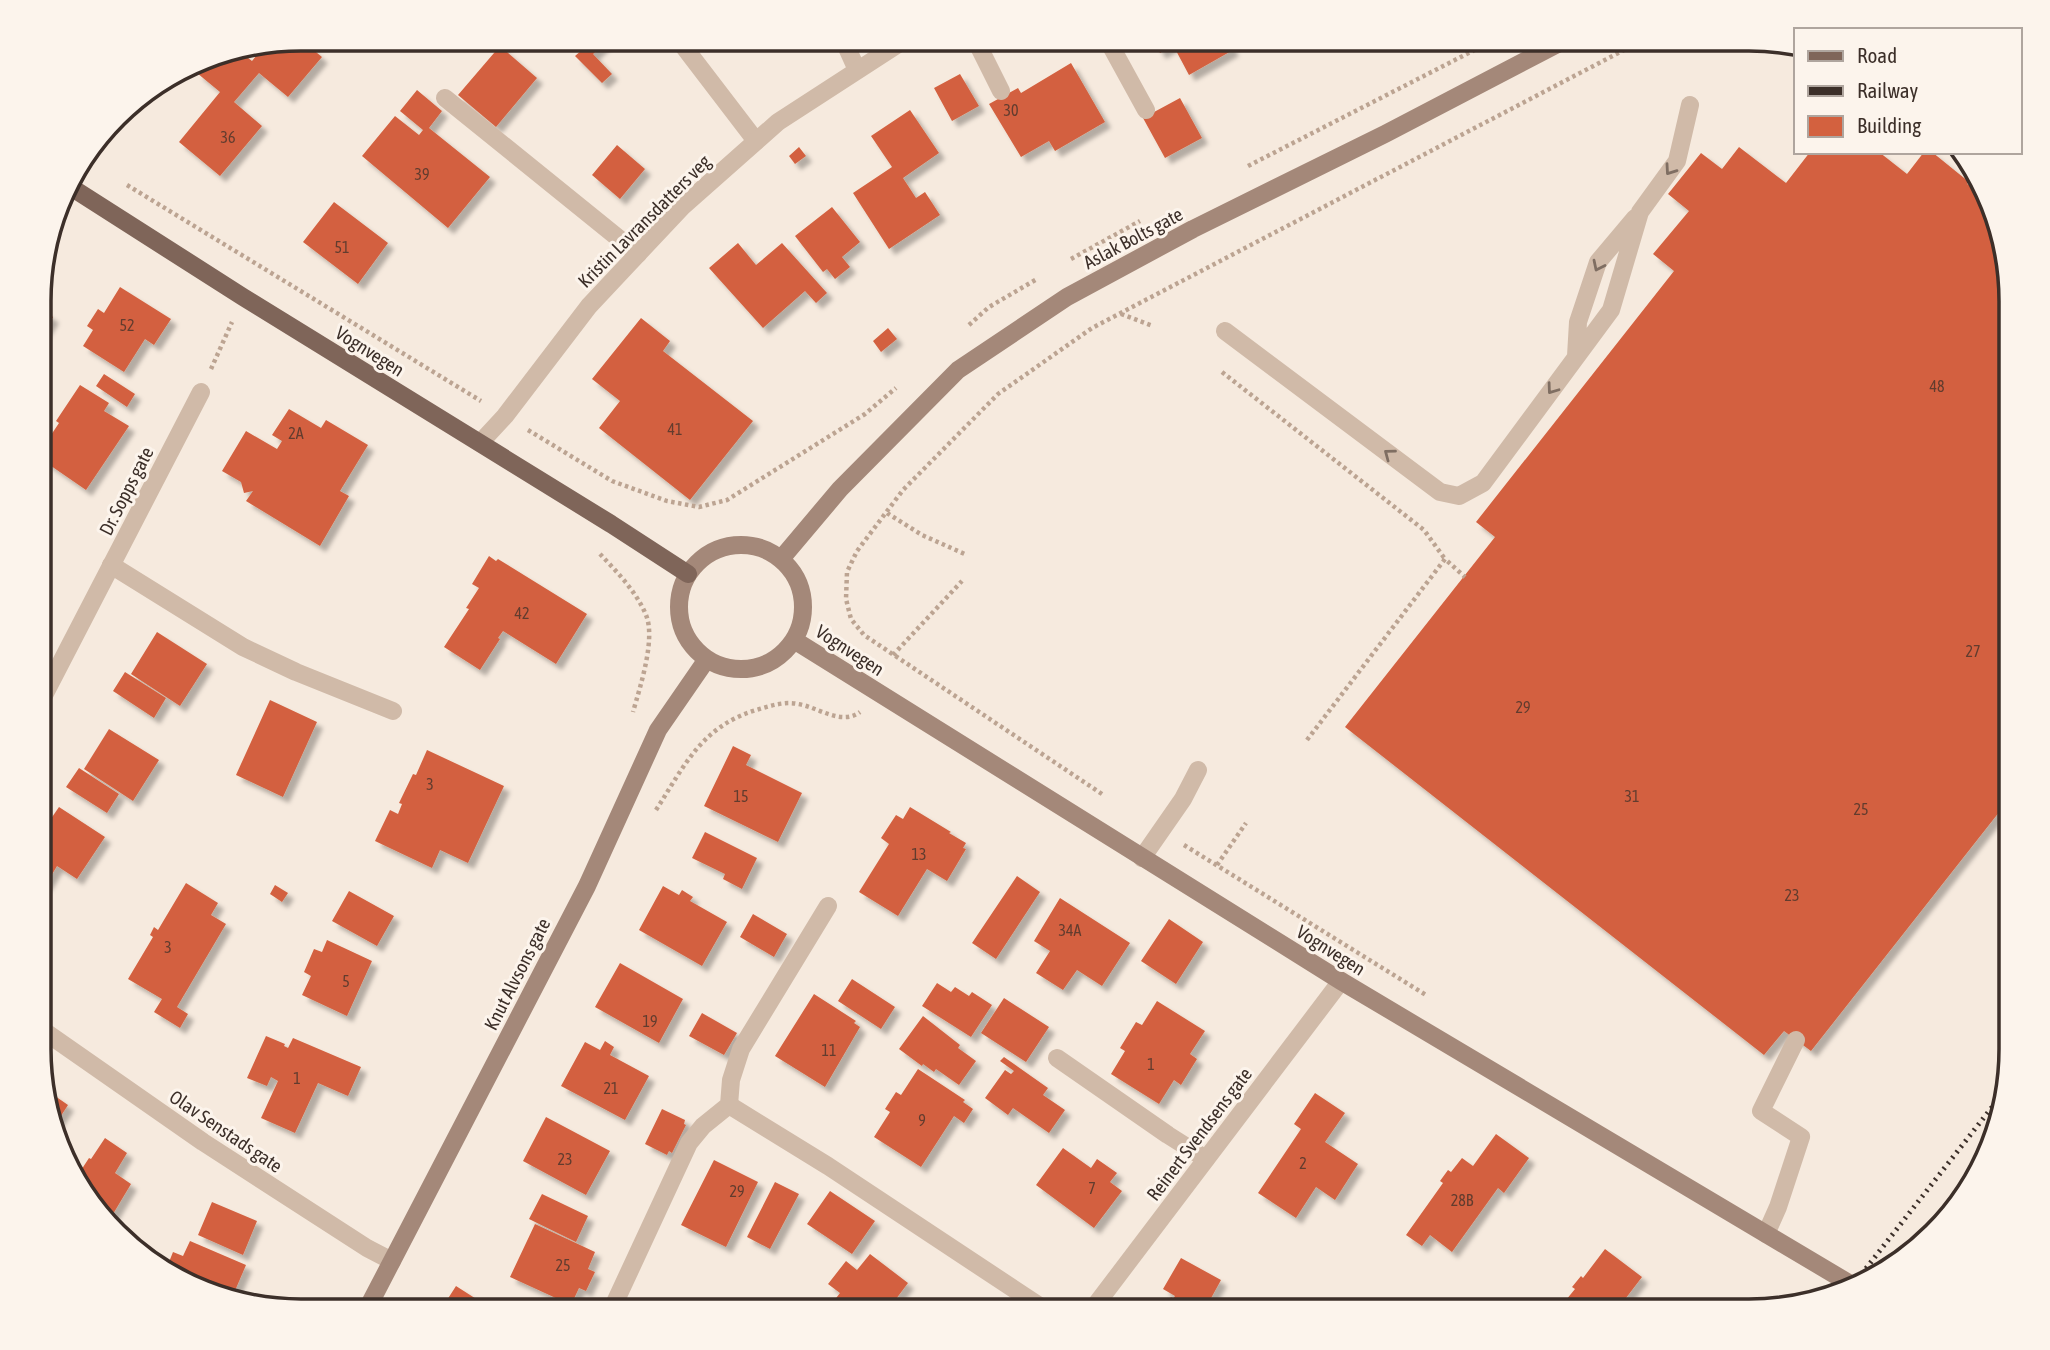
<svg xmlns="http://www.w3.org/2000/svg" width="2050" height="1350" font-family="'Asap Condensed',sans-serif">
<defs>
<filter id="shadow"><feDropShadow dx="6" dy="6" stdDeviation="2" flood-color="#0004"/></filter>
</defs>
<rect width="100%" height="100%" fill="#f6eade"/>
<!-- building -->
<path fill="#d3613f" filter="url(#shadow)" d="M300,39L322,57L288,97L259,73L234,102L262,126L220,176L179,142L220,92L197,73L210,56L239,51L252,61L264,46Z
M571,39H610L593,54L612,74L602,83L575,56L582,50Z
M1152,39H1227L1233,50L1189,75L1173,45L1160,53Z
M500,46L537,78L496,127L458,95Z
M1071,63L1105,122L1055,151L1049,141L1021,157L989,104L1018,88L1021,93Z
M960,74L979,106L952,121L934,88Z
M417,90L442,111L429,128L490,177L448,228L362,156L395,116L419,135L423,130L400,111Z
M1180,98L1202,138L1165,158L1143,118Z
M910,110L939,153L903,178L916,198L925,192L940,215L889,249L853,193L892,167L871,136Z
M617,145L645,169L620,199L592,175Z
M799,147L806,156L795,164L789,156Z
M1739,147L1786,183L1810,152H1879L1907,174L1924,152H1932L1969,182L1967,184L1971,186L1979,177L2011,284V797L1811,1051L1784,1031L1764,1055L1345,727L1495,537L1476,522L1674,271L1653,254L1689,211L1668,194L1701,153L1722,169Z
M334,202L388,243L358,284L303,242Z
M832,207L860,242L842,257L850,267L835,279L827,269L823,272L795,236Z
M738,243L756,265L782,243L827,293L816,303L805,291L763,328L709,268Z
M120,287L171,319L154,345L145,339L124,372L83,346L93,330L87,326L98,309L104,313Z
M41,309L53,317L41,337Z
M641,318L670,341L663,351L753,421L690,500L599,428L620,401L592,379Z
M888,328L897,339L881,352L873,341Z
M104,374L135,394L127,407L96,386Z
M80,385L109,403L104,411L129,426L86,490L41,459V450L59,423L56,421Z
M289,409L321,428L326,420L368,445L340,491L349,496L320,546L246,501L253,491L244,493L241,482L222,471L246,431L277,449L282,441L272,435Z
M489,556L496,561L498,559L587,614L556,664L503,631L498,638L500,639L480,670L444,647L469,609L466,608L479,588L472,584Z
M157,632L207,664L180,706L131,674Z
M125,672L166,698L154,718L113,691Z
M270,700L317,722L283,797L236,775Z
M109,729L159,760L133,801L84,769Z
M733,746L751,755L746,765L802,793L778,842L704,806Z
M427,750L504,786L468,863L440,850L432,868L375,841L390,810L398,814L402,804L399,803L413,774L416,775Z
M79,768L119,794L107,813L66,787Z
M59,807L105,837L77,879L57,866L45,886L41,883V819L48,823Z
M910,807L951,832L949,833L966,843L963,848L966,849L947,881L927,869L898,916L859,892L889,844L881,838L896,815L903,819Z
M705,832L757,858L742,889L723,879L725,874L692,858Z
M1017,876L1040,892L996,959L972,943Z
M186,883L218,903L211,915L226,924L177,1007L188,1014L180,1028L154,1012L162,999L128,979L153,937L150,935L154,927L158,930Z
M275,885L288,893L282,902L270,894Z
M663,886L679,895L682,890L693,897L690,901L727,922L702,966L639,930Z
M349,891L394,916L377,946L332,921Z
M1060,898L1130,943L1102,986L1077,970L1063,990L1036,973L1050,951L1034,941Z
M753,914L787,934L774,957L740,937Z
M1169,919L1203,942L1176,984L1141,961Z
M327,940L372,961L347,1016L302,995L311,976L304,972L314,949L322,952Z
M620,963L683,999L659,1043L595,1007Z
M852,979L895,1007L881,1029L838,1001Z
M937,983L951,992L955,987L969,996L972,992L992,1005L971,1037L922,1006Z
M814,994L856,1021L854,1023L860,1027L825,1087L775,1056Z
M1004,998L1049,1027L1026,1062L981,1033Z
M1157,1001L1205,1031L1190,1054L1197,1059L1181,1085L1174,1080L1159,1104L1111,1074L1125,1051L1120,1048L1136,1022L1142,1025Z
M702,1013L737,1033L724,1055L689,1036Z
M923,1016L960,1045L958,1048L976,1061L959,1085L936,1069L934,1072L923,1064L922,1066L899,1049Z
M266,1036L285,1044L284,1046L288,1048L293,1038L361,1067L348,1096L318,1083L295,1133L261,1118L278,1081L271,1077L267,1086L247,1078Z
M605,1041L614,1047L610,1055L649,1076L625,1120L561,1086L585,1042L600,1050Z
M1004,1057L1048,1088L1043,1095L1065,1110L1049,1133L1013,1108L1008,1115L985,1098L1005,1070L1011,1074L1014,1071L1000,1061Z
M918,1069L965,1100L963,1102L973,1109L964,1123L954,1116L921,1167L874,1137L890,1112L885,1109L896,1092L901,1095Z
M42,1087L68,1105L55,1125Z
M1315,1093L1345,1113L1325,1142L1358,1164L1335,1200L1316,1187L1296,1218L1258,1193L1301,1129L1294,1124Z
M662,1109L685,1120L684,1124L686,1125L672,1153L669,1151L667,1155L645,1144Z
M546,1117L610,1151L586,1195L523,1161Z
M1496,1134L1529,1158L1504,1193L1498,1188L1452,1252L1430,1235L1422,1246L1406,1235L1443,1183L1440,1181L1448,1170L1451,1172L1462,1158L1473,1166Z
M105,1138L127,1153L115,1173L131,1184L110,1219L74,1181L89,1158L91,1159Z
M1063,1148L1091,1168L1097,1159L1117,1173L1110,1182L1122,1191L1094,1228L1036,1185Z
M714,1160L758,1182L726,1247L681,1225Z
M775,1182L799,1194L770,1249L747,1237Z
M830,1191L875,1221L852,1254L807,1224Z
M542,1194L588,1216L576,1242L529,1219Z
M212,1202L257,1221L243,1255L198,1235Z
M535,1224L595,1252L588,1269L595,1272L586,1291L579,1288L571,1305L510,1277Z
M190,1241L246,1265L231,1300L217,1298L165,1272L173,1252L183,1256Z
M1605,1249L1642,1277L1616,1311H1581L1566,1300L1575,1289L1572,1287L1581,1276L1583,1278Z
M870,1254L908,1283L887,1311H836L830,1306L840,1293L828,1284L846,1261L857,1270Z
M1181,1258L1221,1280L1204,1311H1163L1171,1297L1173,1299L1175,1296L1163,1289Z
M456,1286L495,1311H440Z"/>
<g fill="none" stroke-linecap="round" stroke-linejoin="round">
<!-- path -->
<path stroke="#bca492" stroke-width="4.5" stroke-dasharray="3.5 3.5" stroke-linecap="butt" d="M1248,166L1496,39
M127,185L481,401
M1071,259L1140,221
M1121,314L1153,326
M969,325L989,307L1037,279
M211,369L232,322
M1222,372L1424,530L1445,559
M528,430L612,481L667,501L699,507L727,500L865,414L896,388
M887,513L922,535L967,555
M600,554C617,572 636,591 646,615C656,639 640,687 633,712
M893,655L962,581
M1307,740L1445,559L1465,577
M1102,794L864,635L851,619L846,599L847,572L857,551L903,490L998,394L1092,328L1645,39
M656,810C685,765 701,727 756,710C770,706 784,701 798,704C818,707 841,726 860,712
M1184,845L1426,995
M1217,865L1246,823
M1875,1265L1886,1271"/>
<!-- service -->
<path stroke="#d0baa8" stroke-width="18" d="M678,39L756,141
M843,39L857,70
M975,39L1001,91
M1107,39L1146,110
M445,98L638,254
M1225,331L1440,492L1459,496L1483,483L1611,310L1640,212L1677,161L1690,105
M1576,356L1578,322L1598,262L1635,218
M111,565L243,647L296,672L393,711
M1142,858L1183,799L1198,770
M1057,1058L1168,1135L1206,1159
M1766,1234L1778,1207L1801,1137L1761,1111L1796,1040
M611,1311L689,1143L703,1126L729,1105L731,1080L741,1049L828,906"/>
<!-- minor -->
<path stroke="#d0baa8" stroke-width="18" d="M480,443L505,416L589,306L682,207L778,122L906,39
M41,701L201,392
M41,1029L203,1142L367,1248L392,1261
M729,1105L828,1166L1047,1311
M1091,1311L1341,981"/>
<!-- secondary -->
<path stroke="#a48879" stroke-width="18" d="M679 607a62 62 0 1 1 124 0a62 62 0 1 1-124 0Z
M781,559L840,489L958,370L1067,297L1193,229L1385,134L1567,39
M794,640L1341,981L1852,1285
M366,1311L587,886L658,730L707,659"/>
<!-- primary -->
<path stroke="#7f6559" stroke-width="18" d="M66,184L243,297L611,524L688,574"/>
<!-- rail -->
<path stroke="#3c2f29" stroke-width="5" stroke-dasharray="2 5" stroke-linecap="butt" d="M1853,1285L2007,1088"/>
</g>
<!-- one-way arrows -->
<defs><path id="oneway-chevron" d="M-2-3.5L2.5 0L-2 3.5" fill="none" stroke-width="1.6" stroke-linecap="round" stroke-linejoin="round" transform="scale(1.75)"/></defs>
<g stroke="#7f6e62">
<use href="#oneway-chevron" transform="translate(1670 170) rotate(125)"/>
<use href="#oneway-chevron" transform="translate(1598 266) rotate(116)"/>
<use href="#oneway-chevron" transform="translate(1552 389) rotate(126)"/>
<use href="#oneway-chevron" transform="translate(1389 454) rotate(-143)"/>
</g>
<g text-anchor="middle" dominant-baseline="central" stroke-width="6" stroke-linejoin="round" paint-order="stroke">
<!-- number labels -->
<g font-size="16" fill="#623c2e">
<text x="1011" y="110">30</text>
<text x="228" y="137">36</text>
<text x="422" y="174">39</text>
<text x="342" y="247">51</text>
<text x="127" y="325">52</text>
<text x="1937" y="386">48</text>
<text x="675" y="429">41</text>
<text x="296" y="433">2A</text>
<text x="522" y="613">42</text>
<text x="1973" y="651">27</text>
<text x="1523" y="707">29</text>
<text x="430" y="784">3</text>
<text x="741" y="796">15</text>
<text x="1632" y="796">31</text>
<text x="1861" y="809">25</text>
<text x="919" y="854">13</text>
<text x="1792" y="895">23</text>
<text x="1070" y="930">34A</text>
<text x="168" y="947">3</text>
<text x="346" y="981">5</text>
<text x="650" y="1021">19</text>
<text x="829" y="1050">11</text>
<text x="1151" y="1064">1</text>
<text x="297" y="1078">1</text>
<text x="611" y="1088">21</text>
<text x="922" y="1120">9</text>
<text x="565" y="1159">23</text>
<text x="1303" y="1163">2</text>
<text x="1092" y="1188">7</text>
<text x="737" y="1191">29</text>
<text x="1462" y="1200">28B</text>
<text x="563" y="1265">25</text>
</g>
<!-- street labels -->
<g font-size="19" fill="#3c2f29" stroke="#fcf4ec">
<text transform="translate(644 221) rotate(-45)">Kristin Lavransdatters veg</text>
<text transform="translate(1133 238) rotate(-28)">Aslak Bolts gate</text>
<text transform="translate(370 351) rotate(32)">Vognvegen</text>
<text transform="translate(126 491) rotate(-63)">Dr. Sopps gate</text>
<text transform="translate(850 650) rotate(33)">Vognvegen</text>
<text transform="translate(1331 950) rotate(32)">Vognvegen</text>
<text transform="translate(517 974) rotate(-63)">Knut Alvsons gate</text>
<text transform="translate(226 1131) rotate(34)">Olav Senstads gate</text>
<text transform="translate(1199 1134) rotate(-53)">Reinert Svendsens gate</text>
</g>
</g>
<!-- crop -->
<path d="M0 0H2050V1350H0ZM301 51H1749A250 250 0 0 1 1999 301V1049A250 250 0 0 1 1749 1299H301A250 250 0 0 1 51 1049V301A250 250 0 0 1 301 51Z" fill="#fcf4ec" fill-rule="evenodd"/>
<path fill="none" stroke="#3c2f29" stroke-width="3.5" d="M301 51H1749A250 250 0 0 1 1999 301V1049A250 250 0 0 1 1749 1299H301A250 250 0 0 1 51 1049V301A250 250 0 0 1 301 51Z"/>
<!-- legend -->
<rect x="1794" y="28" width="228" height="126" fill="#fcf4ec" stroke="#afa59e" stroke-width="2"/>
<rect x="1808" y="51" width="35" height="10" fill="#7f6559" stroke="#afa59e" stroke-width="2"/>
<text x="1857" y="63" font-size="21" fill="#3c2f29">Road</text>
<rect x="1808" y="86" width="35" height="10" fill="#3c2f29" stroke="#afa59e" stroke-width="2"/>
<text x="1857" y="98" font-size="21" fill="#3c2f29">Railway</text>
<rect x="1808" y="116" width="35" height="21" fill="#d3613f" stroke="#afa59e" stroke-width="2"/>
<text x="1857" y="133" font-size="21" fill="#3c2f29">Building</text>
</svg>
